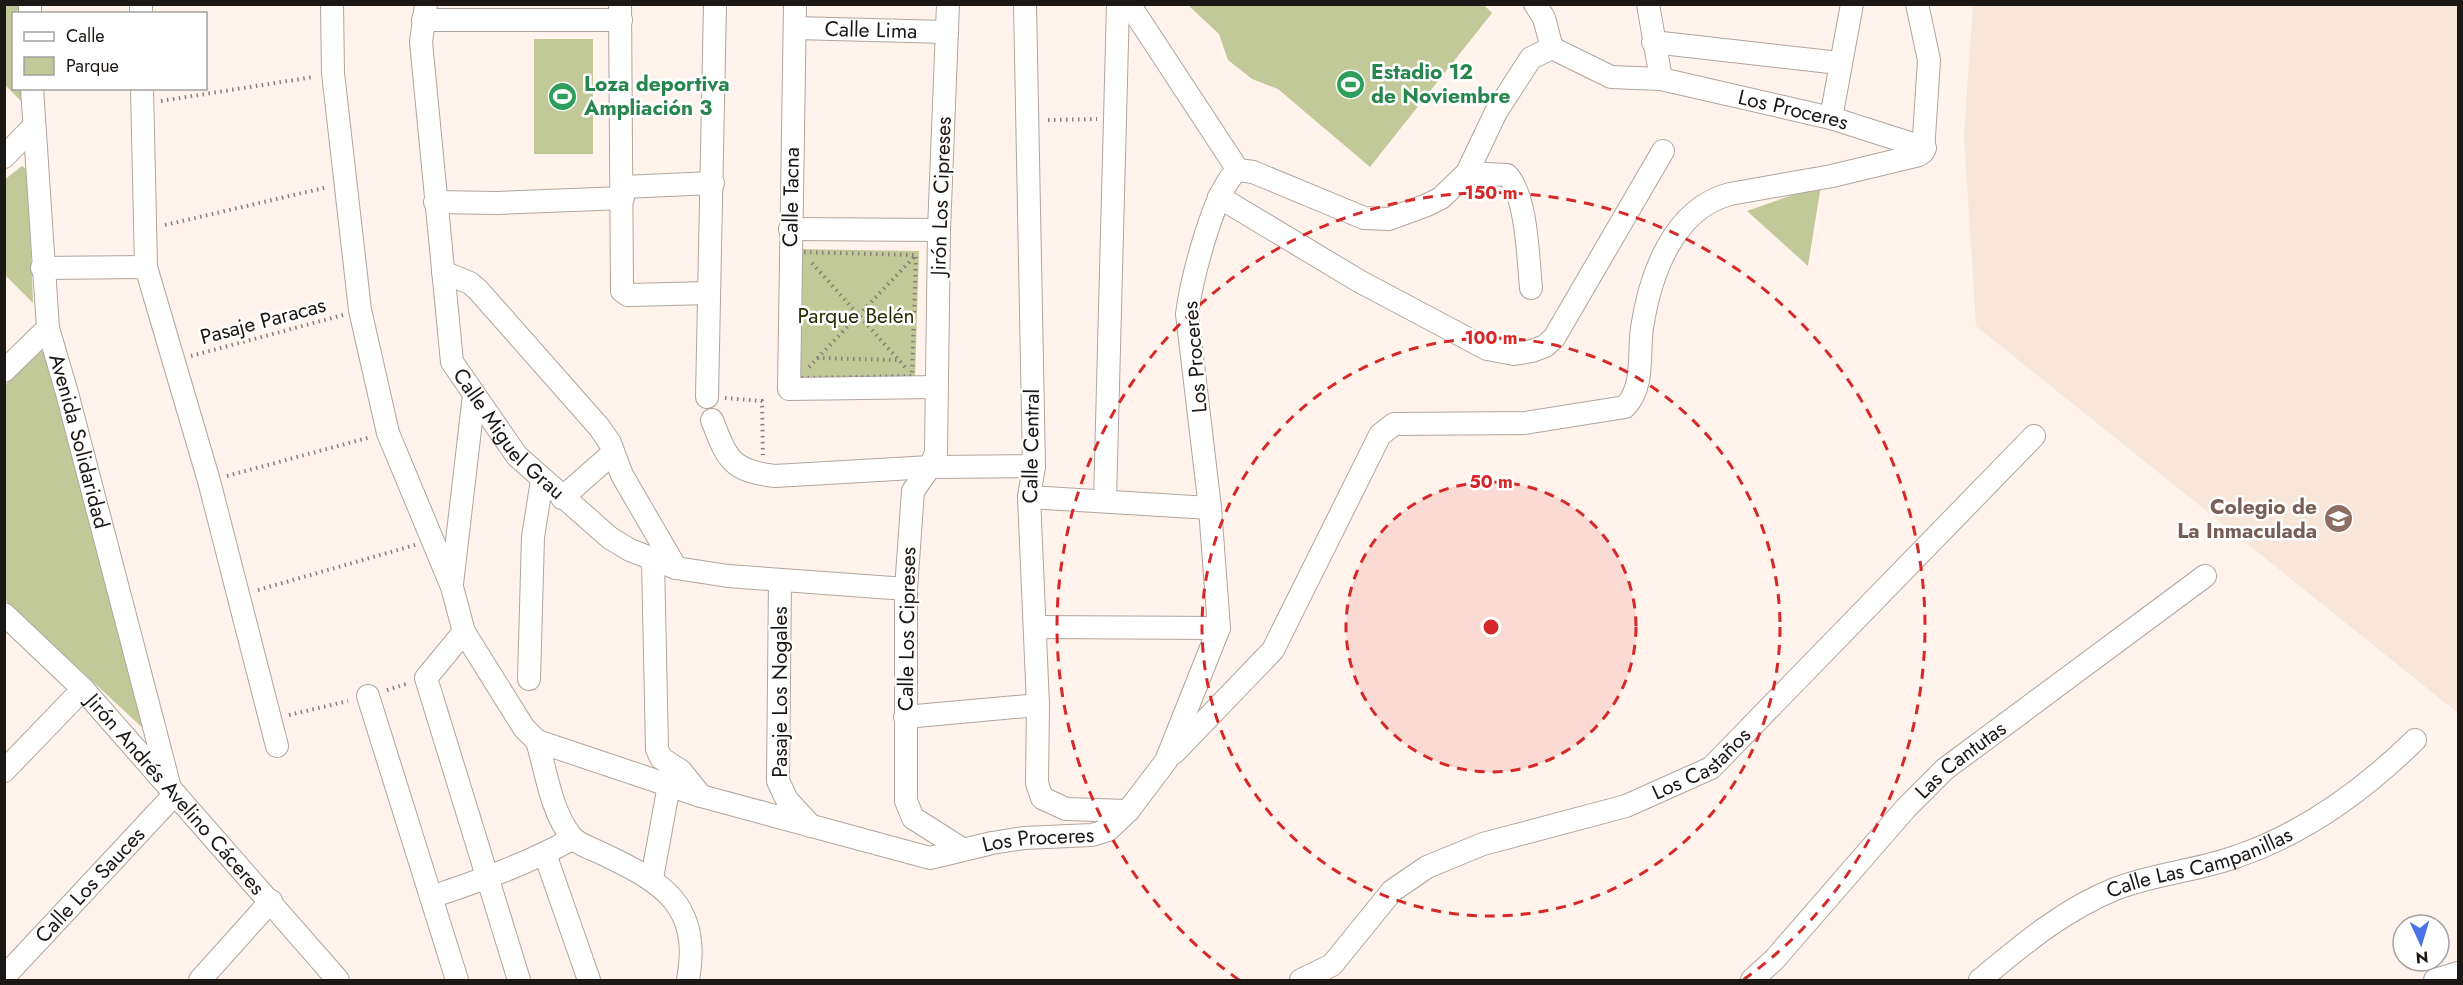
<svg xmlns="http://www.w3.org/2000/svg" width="2463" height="985" viewBox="0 0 2463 985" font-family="Jost,sans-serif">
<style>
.built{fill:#f8e6d9}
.green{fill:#c2c998}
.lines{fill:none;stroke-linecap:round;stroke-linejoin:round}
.minor-casing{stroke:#b0a59d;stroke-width:24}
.path{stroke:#877f7a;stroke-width:4;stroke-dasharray:1.5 4.5;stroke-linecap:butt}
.minor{stroke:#fff;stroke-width:22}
.ring{fill:none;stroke:#d62828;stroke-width:3;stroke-dasharray:10 8}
.labels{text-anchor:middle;stroke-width:5;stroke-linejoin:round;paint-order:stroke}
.street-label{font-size:21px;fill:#1b1714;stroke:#fff}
.leisure-label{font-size:21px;font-weight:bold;fill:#27864d;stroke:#fff;text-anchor:start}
.park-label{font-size:21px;fill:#292c00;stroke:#fff}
.education-label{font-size:21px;font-weight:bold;fill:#785e54;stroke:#fff;text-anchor:end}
.centre{fill:#d62828;stroke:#fff;stroke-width:3}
.ring-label{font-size:18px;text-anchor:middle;font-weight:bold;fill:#d62828;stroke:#fff;stroke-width:5;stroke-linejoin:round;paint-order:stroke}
</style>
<rect width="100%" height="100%" fill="#fff3eb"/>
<path class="built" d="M1973,5H2458V713L1976,326L1964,136Z"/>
<path class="green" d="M1483,4L1492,13L1370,167L1278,89L1252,79L1228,60L1219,34L1188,5Z
M4,5H22V13L14,14V88L21,89V101L5,85Z
M534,39H593V154H534Z
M22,166L28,170L33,303L5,275L4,180Z
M1821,185L1808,266L1747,211Z
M794,249L919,251L915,380L795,381Z
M44,349L148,733L5,600L4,386Z"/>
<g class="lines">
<defs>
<g id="minor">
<path d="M30,4V14"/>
<path d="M141,4V14"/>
<path d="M332,4L333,73L360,310L388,433L452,587L464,632L426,678L519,980"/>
<path id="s1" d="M426,4L421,42L452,362L517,456L610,538L630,550L676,568L728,576L906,589"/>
<path d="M620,4L622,291L628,295L709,293"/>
<path d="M795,4L789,389L936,387"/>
<path d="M948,4L939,230L936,453L930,467L913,491L906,589V801L913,818L962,849"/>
<path d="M1025,4L1034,466L1029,497L1038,705L1037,783L1042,798L1066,809L1128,811"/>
<path d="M1129,4L1238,170"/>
<path d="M1535,4L1544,18L1552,48"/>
<path d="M1648,4L1661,79"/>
<path d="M423,20H621"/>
<path id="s2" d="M795,28L947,32"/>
<path d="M1653,42L1839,63"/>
<path id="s3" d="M32,88L48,328L67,393L170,788"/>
<path d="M142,88L146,267L209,481L277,746"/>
<path d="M1831,118L1852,4"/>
<path d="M4,157L33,127"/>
<path d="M1467,173L1507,175C1527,196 1528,258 1531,288"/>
<path d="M623,187L713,183"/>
<path d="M1219,197L1359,281L1487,349L1514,354L1532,351L1545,346L1554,338L1663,151"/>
<path d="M435,202L497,203L623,198"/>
<path d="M790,229L939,230"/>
<path d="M42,268L146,267"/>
<path d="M443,272L470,283L478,290L599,427L610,443L622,475L676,568"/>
<path d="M4,371L48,328"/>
<path d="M707,397L715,4"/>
<path d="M712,420C727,459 731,471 775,476L930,467L1034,466"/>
<path d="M1029,497L1210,508"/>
<path d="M562,498L613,453"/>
<path d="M1105,500L1118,4"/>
<path d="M653,560L657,749L661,758L681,771L701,796"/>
<path d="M780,581L778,781L787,800L811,826"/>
<path d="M452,584L474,395"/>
<path id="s4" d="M4,614L83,689L338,980"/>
<path d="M1035,627L1219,628"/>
<path id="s5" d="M464,632L524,728L537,741L701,796L930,858L992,843L1024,838L1092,835L1108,830L1128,811L1166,761L1219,628L1210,508L1187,314C1191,283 1214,187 1238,170L1253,172L1364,218L1389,219L1427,205L1441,198L1467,173L1496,112L1531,58L1552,48L1611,77L1661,79L1831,118L1925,148"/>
<path d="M529,679L533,537L542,480"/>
<path d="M368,696L457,980"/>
<path d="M905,717L1038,705"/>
<path d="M537,741C546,771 551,811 571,836C577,844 593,849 603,854C662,882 702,905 688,980"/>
<path d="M1174,753L1273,650L1380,435L1394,424L1525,423L1625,407C1645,386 1638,355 1642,328C1650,275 1673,209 1730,194L1832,176L1919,155L1923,152L1929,60L1917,4"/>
<path d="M4,771L83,689"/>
<path d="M545,854L589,980"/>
<path d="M652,878L669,785"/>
<path d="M431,897C479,881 527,864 572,839"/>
<path id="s6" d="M4,977L175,794"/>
<path d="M200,980L271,901"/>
<path id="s7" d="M1301,980L1332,965L1392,891L1427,867L1483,844L1626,806L1711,768L2034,436"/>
<path id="s8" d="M1752,980L1774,960L1906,808L1945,769L2205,576"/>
<path id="s9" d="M1980,980C2022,945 2063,910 2115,889C2155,873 2198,871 2238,856C2305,833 2365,789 2415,740"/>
<path d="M2435,980L2458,973"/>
</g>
</defs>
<use href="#minor" class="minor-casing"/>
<path class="path" d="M161,101L313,77
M1048,120L1097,119
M165,225L328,187
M798,252L916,255L912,376L798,378Z
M812,263L905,367
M191,356L343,315
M817,358L898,360
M809,367L916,255
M725,398L762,401L763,455
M227,476L371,437
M258,590L415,545
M387,690L409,683
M289,715L348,701"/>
<use href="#minor" class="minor"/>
</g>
<circle cx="1491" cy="627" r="145" fill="#d62828" fill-opacity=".12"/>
<g class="ring">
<circle cx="1491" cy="627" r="145"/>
<circle cx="1491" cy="627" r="289"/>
<path d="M1239 980A434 434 0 1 1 1743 980"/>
</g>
<defs>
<symbol id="stadium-disc" viewBox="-11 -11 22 22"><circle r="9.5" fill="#2e9e5b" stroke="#fff"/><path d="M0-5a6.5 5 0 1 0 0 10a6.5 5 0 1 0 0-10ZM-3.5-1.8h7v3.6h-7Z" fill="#fff"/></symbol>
<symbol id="school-disc" viewBox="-11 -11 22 22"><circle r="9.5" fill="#8d6e63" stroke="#fff"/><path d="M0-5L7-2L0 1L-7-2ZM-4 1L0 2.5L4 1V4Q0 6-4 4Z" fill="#fff"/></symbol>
</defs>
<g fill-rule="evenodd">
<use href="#stadium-disc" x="1334" y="68" width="33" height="33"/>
<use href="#stadium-disc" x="546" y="80" width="33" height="33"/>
<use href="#school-disc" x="2322" y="502" width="33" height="33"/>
</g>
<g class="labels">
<g class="street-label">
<text dy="7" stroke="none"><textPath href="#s2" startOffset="76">Calle Lima</textPath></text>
<text dy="7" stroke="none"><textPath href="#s5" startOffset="2086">Los Proceres</textPath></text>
<text transform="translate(941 196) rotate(-88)" y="7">Jirón Los Cipreses</text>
<text transform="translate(791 197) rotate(-89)" y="7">Calle Tacna</text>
<text transform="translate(263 321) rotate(-15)" y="7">Pasaje Paracas</text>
<text transform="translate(1195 357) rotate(-95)" y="7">Los Proceres</text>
<text dy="7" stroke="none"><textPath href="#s1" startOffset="452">Calle Miguel Grau</textPath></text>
<text dy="7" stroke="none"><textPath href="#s3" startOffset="358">Avenida Solidaridad</textPath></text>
<text transform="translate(1031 446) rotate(-89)" y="7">Calle Central</text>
<text transform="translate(907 629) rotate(-89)" y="7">Calle Los Cipreses</text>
<text transform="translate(780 692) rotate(-90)" y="7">Pasaje Los Nogales</text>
<text dy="7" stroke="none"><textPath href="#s7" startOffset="468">Los Castaños</textPath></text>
<text dy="7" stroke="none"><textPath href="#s8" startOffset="304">Las Cantutas</textPath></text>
<text dy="7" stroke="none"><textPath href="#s4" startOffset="249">Jirón Andrés Avelino Cáceres</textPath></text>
<text dy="7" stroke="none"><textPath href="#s5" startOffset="652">Los Proceres</textPath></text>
<text dy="7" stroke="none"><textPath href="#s9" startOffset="252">Calle Las Campanillas</textPath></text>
<text dy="7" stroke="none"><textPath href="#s6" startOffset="126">Calle Los Sauces</textPath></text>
</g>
<g class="leisure-label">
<text x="1371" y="79">Estadio 12<tspan x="1371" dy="24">de Noviembre</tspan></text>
<text x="584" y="91">Loza deportiva<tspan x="584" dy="24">Ampliación 3</tspan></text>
</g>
<g class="park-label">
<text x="856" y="323">Parque Belén</text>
</g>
<g class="education-label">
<text x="2317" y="514">Colegio de<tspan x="2317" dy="24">La Inmaculada</tspan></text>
</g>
</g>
<circle cx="1491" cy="627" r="9" class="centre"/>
<g class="ring-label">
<text x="1491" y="199">150 m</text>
<text x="1491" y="344">100 m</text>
<text x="1491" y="488">50 m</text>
</g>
<rect width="2463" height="985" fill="none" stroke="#1b1714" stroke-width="12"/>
<rect x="12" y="12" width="195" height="78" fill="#ffffff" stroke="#a4a2a1" stroke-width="1.5"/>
<rect x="24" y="32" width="30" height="9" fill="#ffffff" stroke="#a4a2a1" stroke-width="1.5"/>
<text x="66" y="42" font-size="18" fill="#1b1714">Calle</text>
<rect x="24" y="57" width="30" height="18" fill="#c2c998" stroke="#a4a2a1" stroke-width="1.5"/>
<text x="66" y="72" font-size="18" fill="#1b1714">Parque</text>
<g transform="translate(2421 943) rotate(176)"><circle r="28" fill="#ffffff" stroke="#a4a2a1" stroke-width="1.5"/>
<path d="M0-4.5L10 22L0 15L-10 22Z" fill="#4973e6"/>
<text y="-9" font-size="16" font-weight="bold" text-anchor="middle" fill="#1b1714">N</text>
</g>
</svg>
